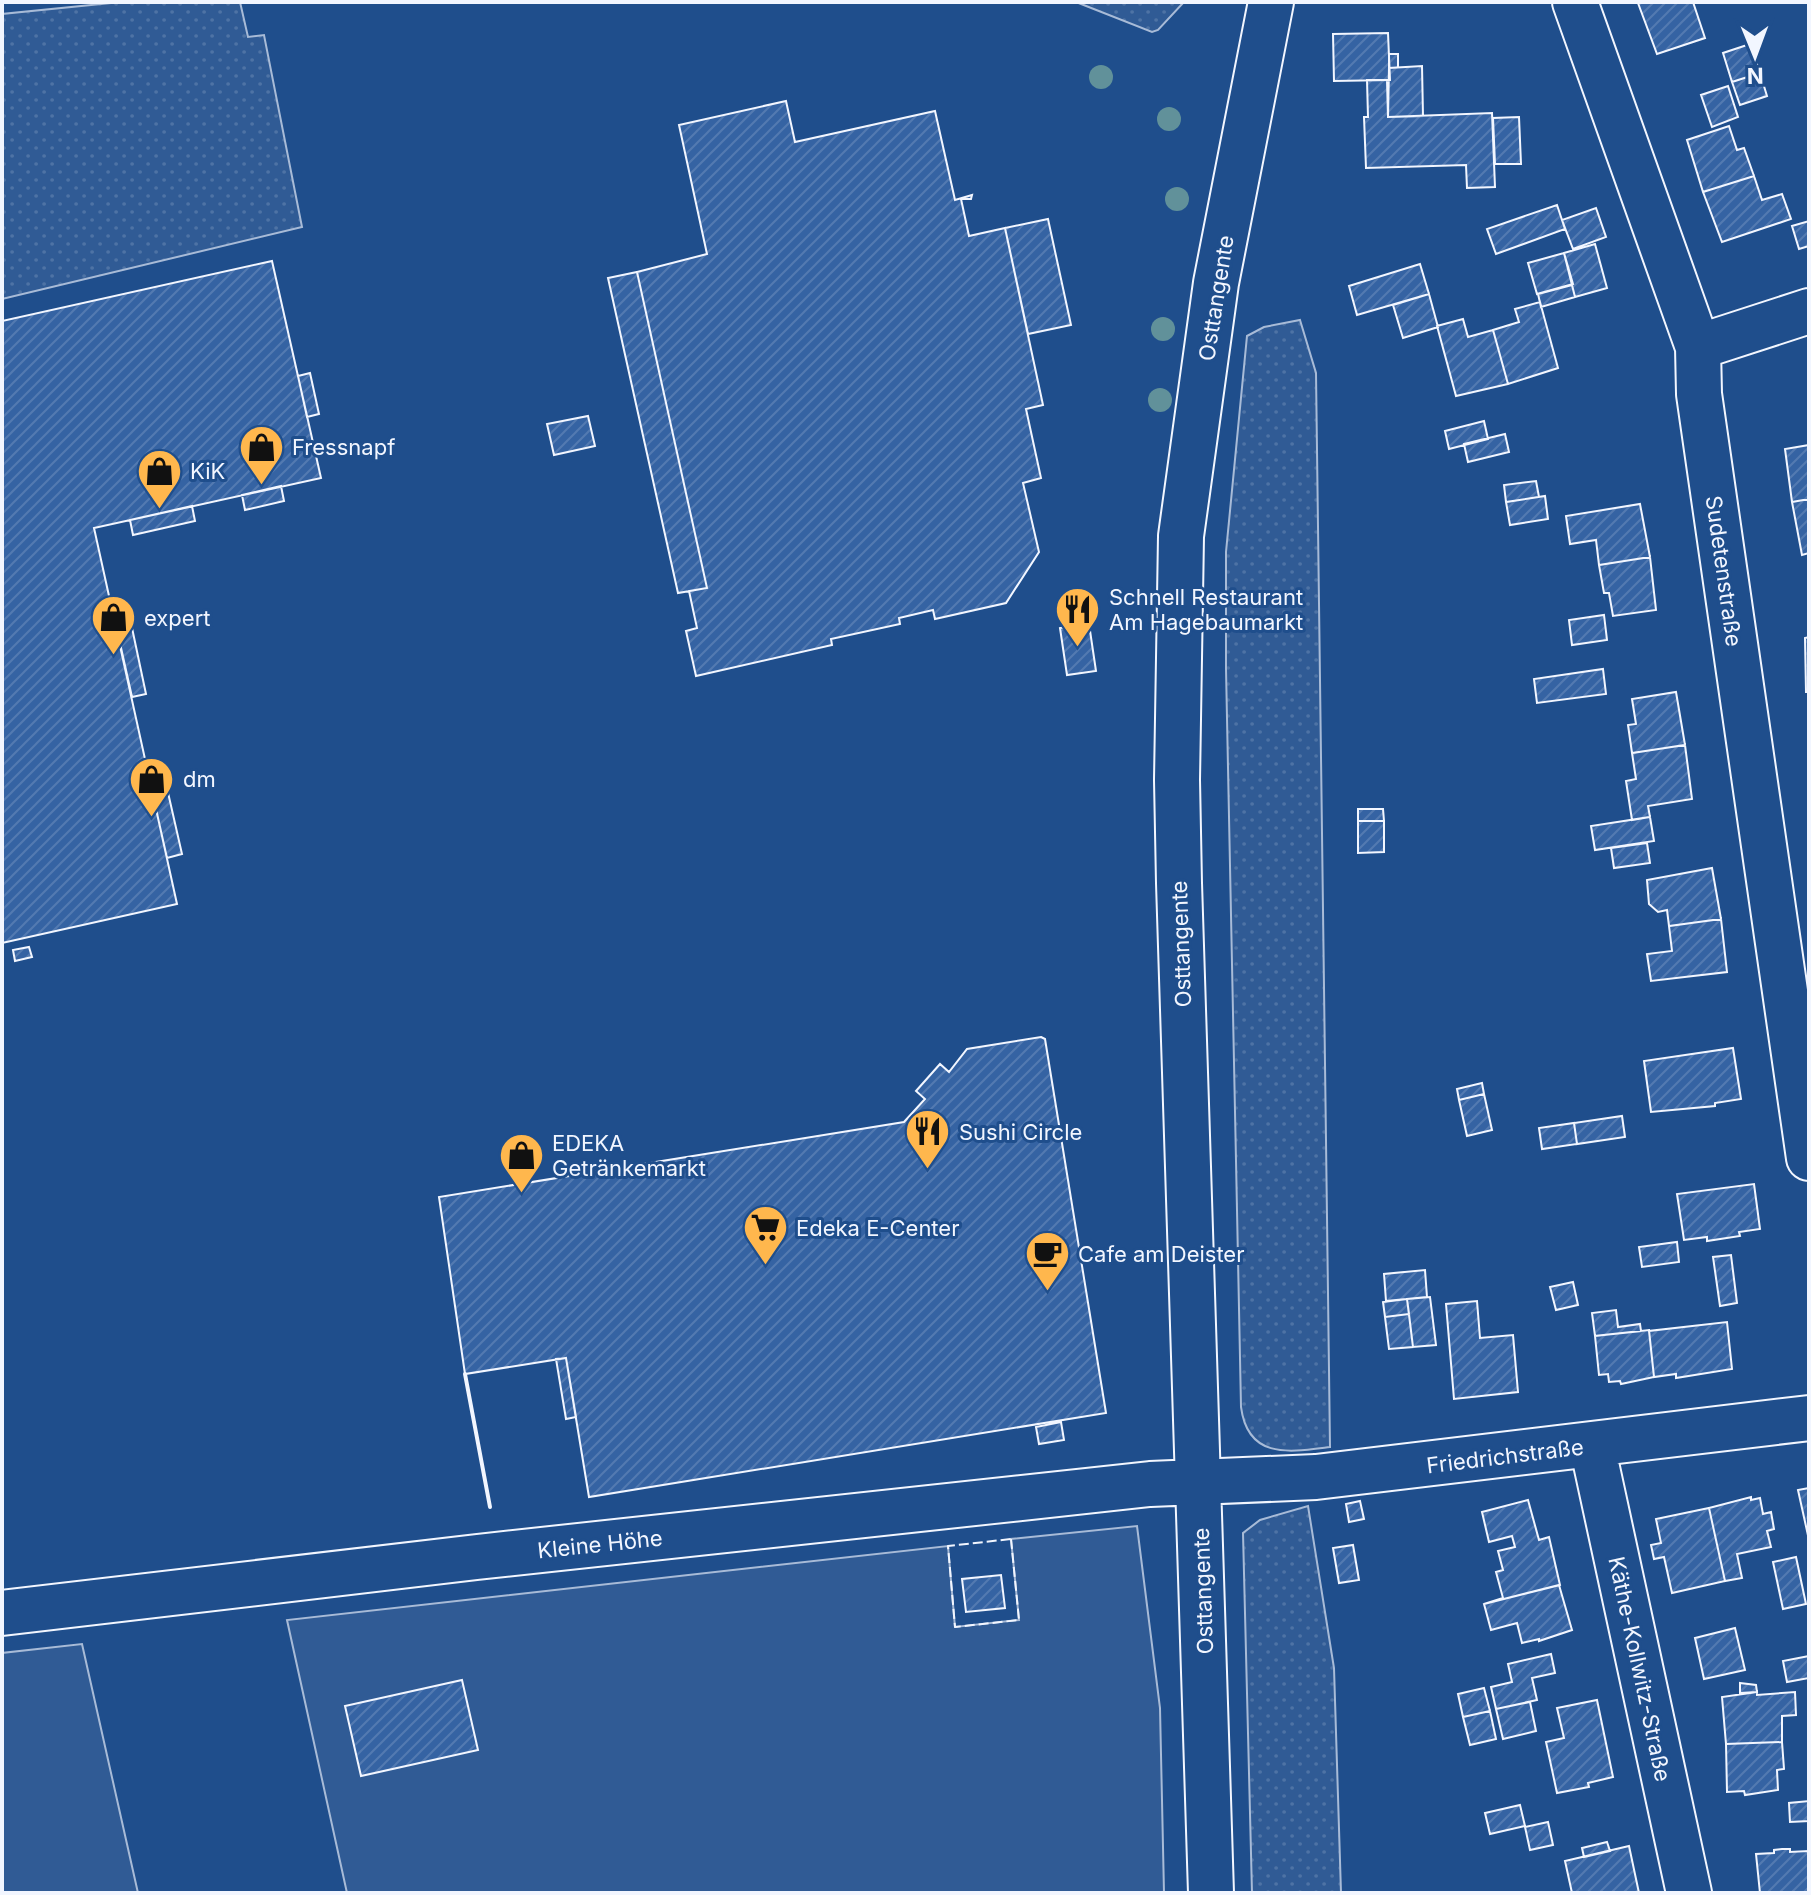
<svg xmlns="http://www.w3.org/2000/svg" width="1811" height="1895" viewBox="0 0 1811 1895" font-family="Inter,sans-serif">
<style>
.grass{fill:url(#grass-dots);stroke:#a8bbd7;stroke-width:2}
.garden{fill:#305b95;stroke:#a8bbd7;stroke-width:2}
.building{fill:url(#building-hatch);stroke:#f2f6ff;stroke-width:2}
.lines{fill:none;stroke-linecap:round;stroke-linejoin:round}
.minor-casing{stroke:#f2f6ff;stroke-width:48}
.minor{stroke:#1f4e8c;stroke-width:44}
.fence{stroke:#f2f6ff;stroke-width:2;stroke-dasharray:10 4;stroke-linecap:butt}
.wall{stroke:#f2f6ff;stroke-width:4}
.tree{fill:#61919a}
.labels{text-anchor:middle;stroke-width:6;stroke-linejoin:round;paint-order:stroke}
.street-label{font-size:22px;fill:#f2f6ff;stroke:#1f4e8c}
.poi-label{font-size:22px;fill:#f2f6ff;stroke:#1f4e8c;text-anchor:start}
</style>
<defs>
<pattern id="grass-dots" width="8" height="8" patternUnits="userSpaceOnUse" patternTransform="scale(2)"><rect width="8" height="8" fill="#305b95"/><path d="M2 2h.1M6 6h.1" fill="none" stroke="#4e73a5" stroke-width="1.8" stroke-linecap="round"/></pattern>
<pattern id="building-hatch" width="6" height="6" patternUnits="userSpaceOnUse" patternTransform="scale(2)"><rect width="6" height="6" fill="#3563a3"/><path d="M-1 1l2-2M0 6l6-6M5 7l2-2" fill="none" stroke="#537ab1"/></pattern>
</defs>
<rect width="100%" height="100%" fill="#1f4e8c"/>
<path class="grass" d="M121,2H240L248,37L264,35L302,227L2,299V14Z
M1076,2H1184L1158,30L1152,32Z
M1300,320L1316,373L1330,1447C1290,1452 1248,1460 1241,1407L1226,669V552L1247,336L1264,327Z
M1308,1506L1334,1668L1341,1893H1252L1243,1533L1260,1520Z"/>
<path class="garden" d="M1137,1526L1160,1708L1164,1893H347L287,1620L948,1546L955,1627L1019,1620L1011,1539Z
M82,1644L138,1893H2V1653Z"/>
<path class="building" d="M1693,2L1705,38L1657,54L1638,3Z
M1388,33L1390,80L1334,81L1333,34Z
M1750,44L1760,73L1732,82L1723,53Z
M1389,54H1398V68H1389Z
M1422,66L1423,116L1388,117L1389,68Z
M1760,73L1767,96L1740,105L1732,82Z
M1367,80H1387L1388,117L1492,113L1495,187L1467,188L1466,165L1366,168L1364,117H1368Z
M1728,86L1738,117L1712,127L1701,95Z
M786,101L795,142L935,111L955,200L972,195L971,199H961L969,236L1005,228L1043,405L1026,409L1041,478L1023,483L1039,552L1006,603L935,619L933,610L899,618L900,624L831,639L832,645L696,676L686,631L697,628L689,591L707,588L637,272L707,254L679,125Z
M1519,117L1521,164H1495L1493,118Z
M1729,126L1737,150L1744,148L1754,176L1703,192L1687,140Z
M1754,176L1762,200L1782,194L1791,219L1722,242L1703,192Z
M1557,205L1565,229L1496,254L1487,229Z
M1596,208L1606,237L1573,249L1562,220Z
M1048,219L1071,325L1028,334L1005,228Z
M1809,221V246L1799,249L1792,226Z
M1595,244L1607,288L1575,297L1564,253Z
M1564,253L1573,284L1537,294L1528,263Z
M272,261L321,478L94,528L177,904L2,943V321Z
M1420,264L1429,294L1357,315L1349,286Z
M637,272L707,588L678,593L608,278Z
M1572,285L1575,297L1541,307L1538,294Z
M1429,294L1438,327L1403,338L1393,305Z
M1540,302L1558,368L1508,384L1493,330L1519,322L1515,309Z
M1463,319L1468,337L1493,330L1508,384L1456,396L1437,326Z
M310,373L319,414L307,417L298,376Z
M588,416L595,446L554,455L547,424Z
M1484,421L1488,439L1449,449L1445,431Z
M1505,434L1509,452L1468,462L1464,444Z
M1809,445V499L1792,502L1785,449Z
M1536,481L1539,497L1506,502L1504,485Z
M281,486L284,501L245,510L242,495Z
M1545,496L1548,519L1510,525L1506,502Z
M1809,499V553L1802,555L1792,502Z
M1640,504L1650,557L1599,565L1596,540L1570,544L1566,516Z
M192,506L195,521L133,535L130,520Z
M1650,557L1656,610L1613,616L1609,593H1604L1599,565Z
M128,609L146,694L132,697L113,612Z
M1604,615L1607,640L1572,645L1569,620Z
M1089,624L1096,671L1067,675L1060,628Z
M1809,637V692H1806L1805,638Z
M1603,669L1606,694L1537,703L1534,679Z
M1676,692L1685,745L1632,753L1628,725L1636,724L1632,699Z
M1685,745L1692,799L1648,806L1650,817L1632,820L1626,781L1636,779L1632,753Z
M164,775L182,854L167,858L149,778Z
M1358,809H1383L1384,821H1358Z
M1650,817L1654,841L1595,850L1591,826Z
M1358,821H1384V852L1358,853Z
M1647,843L1650,863L1614,868L1611,848Z
M1712,868L1721,919L1669,926L1667,910L1658,912L1649,904L1647,880Z
M1721,919L1727,972L1651,981L1647,954L1672,951L1669,926Z
M29,947L32,957L15,961L13,950Z
M1041,1037L1045,1039L1106,1413L589,1497L566,1358L465,1374L439,1197L904,1122L925,1099L916,1091L940,1064L949,1072L967,1049Z
M1733,1048L1741,1099L1715,1103V1106L1651,1112L1644,1061Z
M1482,1083L1484,1094L1459,1100L1457,1089Z
M1484,1094L1492,1130L1467,1136L1459,1100Z
M1622,1116L1625,1137L1577,1144L1574,1123Z
M1574,1123L1577,1144L1542,1149L1539,1128Z
M1754,1184L1760,1229L1739,1232L1740,1236L1707,1241V1237L1684,1240L1677,1194Z
M1677,1242L1679,1262L1642,1267L1639,1247Z
M1731,1255L1737,1303L1720,1306L1713,1257Z
M1425,1270L1427,1297L1386,1301L1384,1274Z
M1573,1282L1578,1305L1556,1310L1550,1287Z
M1430,1297L1436,1345L1413,1347L1407,1299Z
M1407,1299L1409,1314L1385,1317L1383,1302Z
M1477,1301L1480,1338L1513,1335L1518,1392L1454,1399L1446,1304Z
M1616,1310L1618,1327L1640,1324L1641,1331L1595,1336L1592,1313Z
M1409,1314L1413,1347L1389,1349L1385,1317Z
M1727,1322L1732,1369L1676,1378V1374L1654,1377L1649,1331Z
M1649,1330L1654,1377L1621,1384L1620,1381L1609,1382L1608,1374L1599,1375L1595,1336Z
M566,1358L576,1417L566,1419L556,1359Z
M1061,1422L1064,1440L1039,1444L1036,1427Z
M1809,1488V1540L1798,1490Z
M1751,1497V1500L1760,1498L1763,1514L1771,1512L1774,1529L1767,1531L1771,1547L1737,1554L1742,1578L1725,1581L1709,1508Z
M1528,1500L1539,1540L1549,1537L1560,1585L1484,1604L1503,1598L1496,1572L1503,1570L1498,1551L1515,1547L1512,1536L1489,1542L1482,1512Z
M1360,1501L1364,1519L1349,1522L1346,1504Z
M1709,1508L1725,1581L1672,1593L1664,1557L1654,1559L1651,1545L1661,1543L1656,1519Z
M1353,1545L1359,1580L1339,1583L1333,1548Z
M1796,1557L1806,1604L1783,1609L1773,1562Z
M1001,1575L1005,1608L966,1612L962,1579Z
M1559,1585L1572,1630L1539,1641V1639L1522,1643L1517,1623L1491,1630L1484,1604Z
M1735,1628L1745,1670L1704,1679L1695,1638Z
M1551,1654L1555,1673L1532,1678L1537,1700L1496,1709L1491,1687L1512,1682L1508,1664Z
M1809,1656V1678L1787,1682L1783,1661Z
M462,1680L478,1750L361,1776L345,1706Z
M1740,1683L1756,1685L1757,1692L1740,1693Z
M1484,1688L1490,1711L1463,1717L1458,1694Z
M1757,1692V1695L1795,1692L1796,1715L1782,1716V1742L1726,1744L1722,1697Z
M1597,1700L1613,1777L1588,1783L1589,1787L1557,1793L1546,1742L1564,1738L1557,1708Z
M1530,1702L1536,1731L1503,1739L1496,1709Z
M1490,1711L1496,1739L1470,1745L1463,1717Z
M1782,1742L1784,1769L1777,1770L1778,1790L1745,1795L1744,1791L1727,1792L1726,1744Z
M1809,1801V1821L1790,1822L1789,1803Z
M1520,1805L1525,1826L1490,1834L1485,1813Z
M1548,1822L1553,1845L1530,1850L1525,1827Z
M1607,1842L1610,1851L1584,1857L1582,1848Z
M1629,1846L1639,1893H1572L1565,1861Z
M1782,1849H1790V1852L1808,1851L1809,1893H1760L1756,1854L1774,1853V1850Z"/>
<g class="lines">
<defs>
<path id="minor" d="M1575,2L1698,347L1699,394L1809,1158
M1698,347L1809,311
M1592,1445L1689,1893
M2,1613L477,1557L1150,1484L1316,1477L1809,1418
M1211,1893L1179,883L1177,780L1181,536L1216,283L1271,2"/>
</defs>
<use href="#minor" class="minor-casing"/>
<use href="#minor" class="minor"/>
<path class="fence" d="M1011,1539L1019,1620L955,1627L948,1546Z"/>
<path class="wall" d="M465,1374L490,1507"/>
</g>
<g class="tree">
<circle cx="1101" cy="77" r="12"/>
<circle cx="1169" cy="119" r="12"/>
<circle cx="1177" cy="199" r="12"/>
<circle cx="1163" cy="329" r="12"/>
<circle cx="1160" cy="400" r="12"/>
</g>
<defs>
<symbol id="shop-pin" viewBox="-11 -11 22 30"><path d="M0 17L-7.5 6A9.5 9.5 0 1 1 7.5 6Z" fill="#ffb74d" stroke="#1f4e8c"/><path d="M-5-2.5h2.3a2.7 3.5 0 0 1 5.4 0H5L5.5 6h-11ZM-1.5-2.5h3a1.5 2.3 0 0 0-3 0Z" fill="#111"/></symbol>
<symbol id="restaurant-pin" viewBox="-11 -11 22 30"><path d="M0 17L-7.5 6A9.5 9.5 0 1 1 7.5 6Z" fill="#ffb74d" stroke="#1f4e8c"/><path d="M-5-6h1v4h1v-4h1v4h1v-4h1v5L-1.5 .5V6h-2V.5L-5-1ZM5-6V6H3V1.5H1.5Q1.5-4 5-6Z" fill="#111"/></symbol>
<symbol id="supermarket-pin" viewBox="-11 -11 22 30"><path d="M0 17L-7.5 6A9.5 9.5 0 1 1 7.5 6Z" fill="#ffb74d" stroke="#1f4e8c"/><path d="M-6-5.5h2.5l.6 2H6L4.5 2H-2.5L-4.4-4H-6ZM-1.5 3.2a1.3 1.3 0 1 0 .1 0ZM3 3.2a1.3 1.3 0 1 0 .1 0Z" fill="#111"/></symbol>
<symbol id="cafe-pin" viewBox="-11 -11 22 30"><path d="M0 17L-7.5 6A9.5 9.5 0 1 1 7.5 6Z" fill="#ffb74d" stroke="#1f4e8c"/><path d="M-5.5-4.5H6V0H3Q3 3.5 0 3.5H-2.5Q-5.5 3.5-5.5 0ZM3-3.2v2h1.7v-2ZM-6 4.5H4V6H-6Z" fill="#111"/></symbol>
</defs>
<g fill-rule="evenodd">
<use href="#shop-pin" x="236" y="422" width="51" height="69"/>
<use href="#shop-pin" x="134" y="446" width="51" height="69"/>
<use href="#restaurant-pin" x="1052" y="584" width="51" height="69"/>
<use href="#shop-pin" x="88" y="592" width="51" height="69"/>
<use href="#shop-pin" x="126" y="754" width="51" height="69"/>
<use href="#restaurant-pin" x="902" y="1106" width="51" height="69"/>
<use href="#shop-pin" x="496" y="1130" width="51" height="69"/>
<use href="#supermarket-pin" x="740" y="1202" width="51" height="69"/>
<use href="#cafe-pin" x="1022" y="1228" width="51" height="69"/>
</g>
<g class="labels">
<g class="street-label">
<text transform="translate(1216 298) rotate(-81)" y="8">Osttangente</text>
<text transform="translate(1724 571) rotate(82)" y="8">Sudetenstraße</text>
<text transform="translate(1181 944) rotate(-92)" y="8">Osttangente</text>
<text transform="translate(1505 1456) rotate(-7)" y="8">Friedrichstraße</text>
<text transform="translate(600 1544) rotate(-6)" y="8">Kleine Höhe</text>
<text transform="translate(1203 1591) rotate(-92)" y="8">Osttangente</text>
<text transform="translate(1640 1669) rotate(78)" y="8">Käthe-Kollwitz-Straße</text>
</g>
<g class="poi-label">
<text x="292" y="455">Fressnapf</text>
<text x="190" y="479">KiK</text>
<text x="1109" y="605">Schnell Restaurant<tspan x="1109" dy="25">Am Hagebaumarkt</tspan></text>
<text x="144" y="626">expert</text>
<text x="183" y="787">dm</text>
<text x="959" y="1140">Sushi Circle</text>
<text x="552" y="1151">EDEKA<tspan x="552" dy="25">Getränkemarkt</tspan></text>
<text x="796" y="1236">Edeka E-Center</text>
<text x="1078" y="1262">Cafe am Deister</text>
</g>
</g>
<rect width="1811" height="1895" fill="none" stroke="#f2f6ff" stroke-width="8"/>
<g transform="translate(1755 56) rotate(179)" stroke="#1f4e8c" stroke-width="6" paint-order="stroke">
<path d="M0-6L14 30L0 20L-14 30Z" fill="#f2f6ff"/>
<text y="-12" font-size="22" font-weight="bold" text-anchor="middle" fill="#f2f6ff">N</text>
</g>
</svg>
